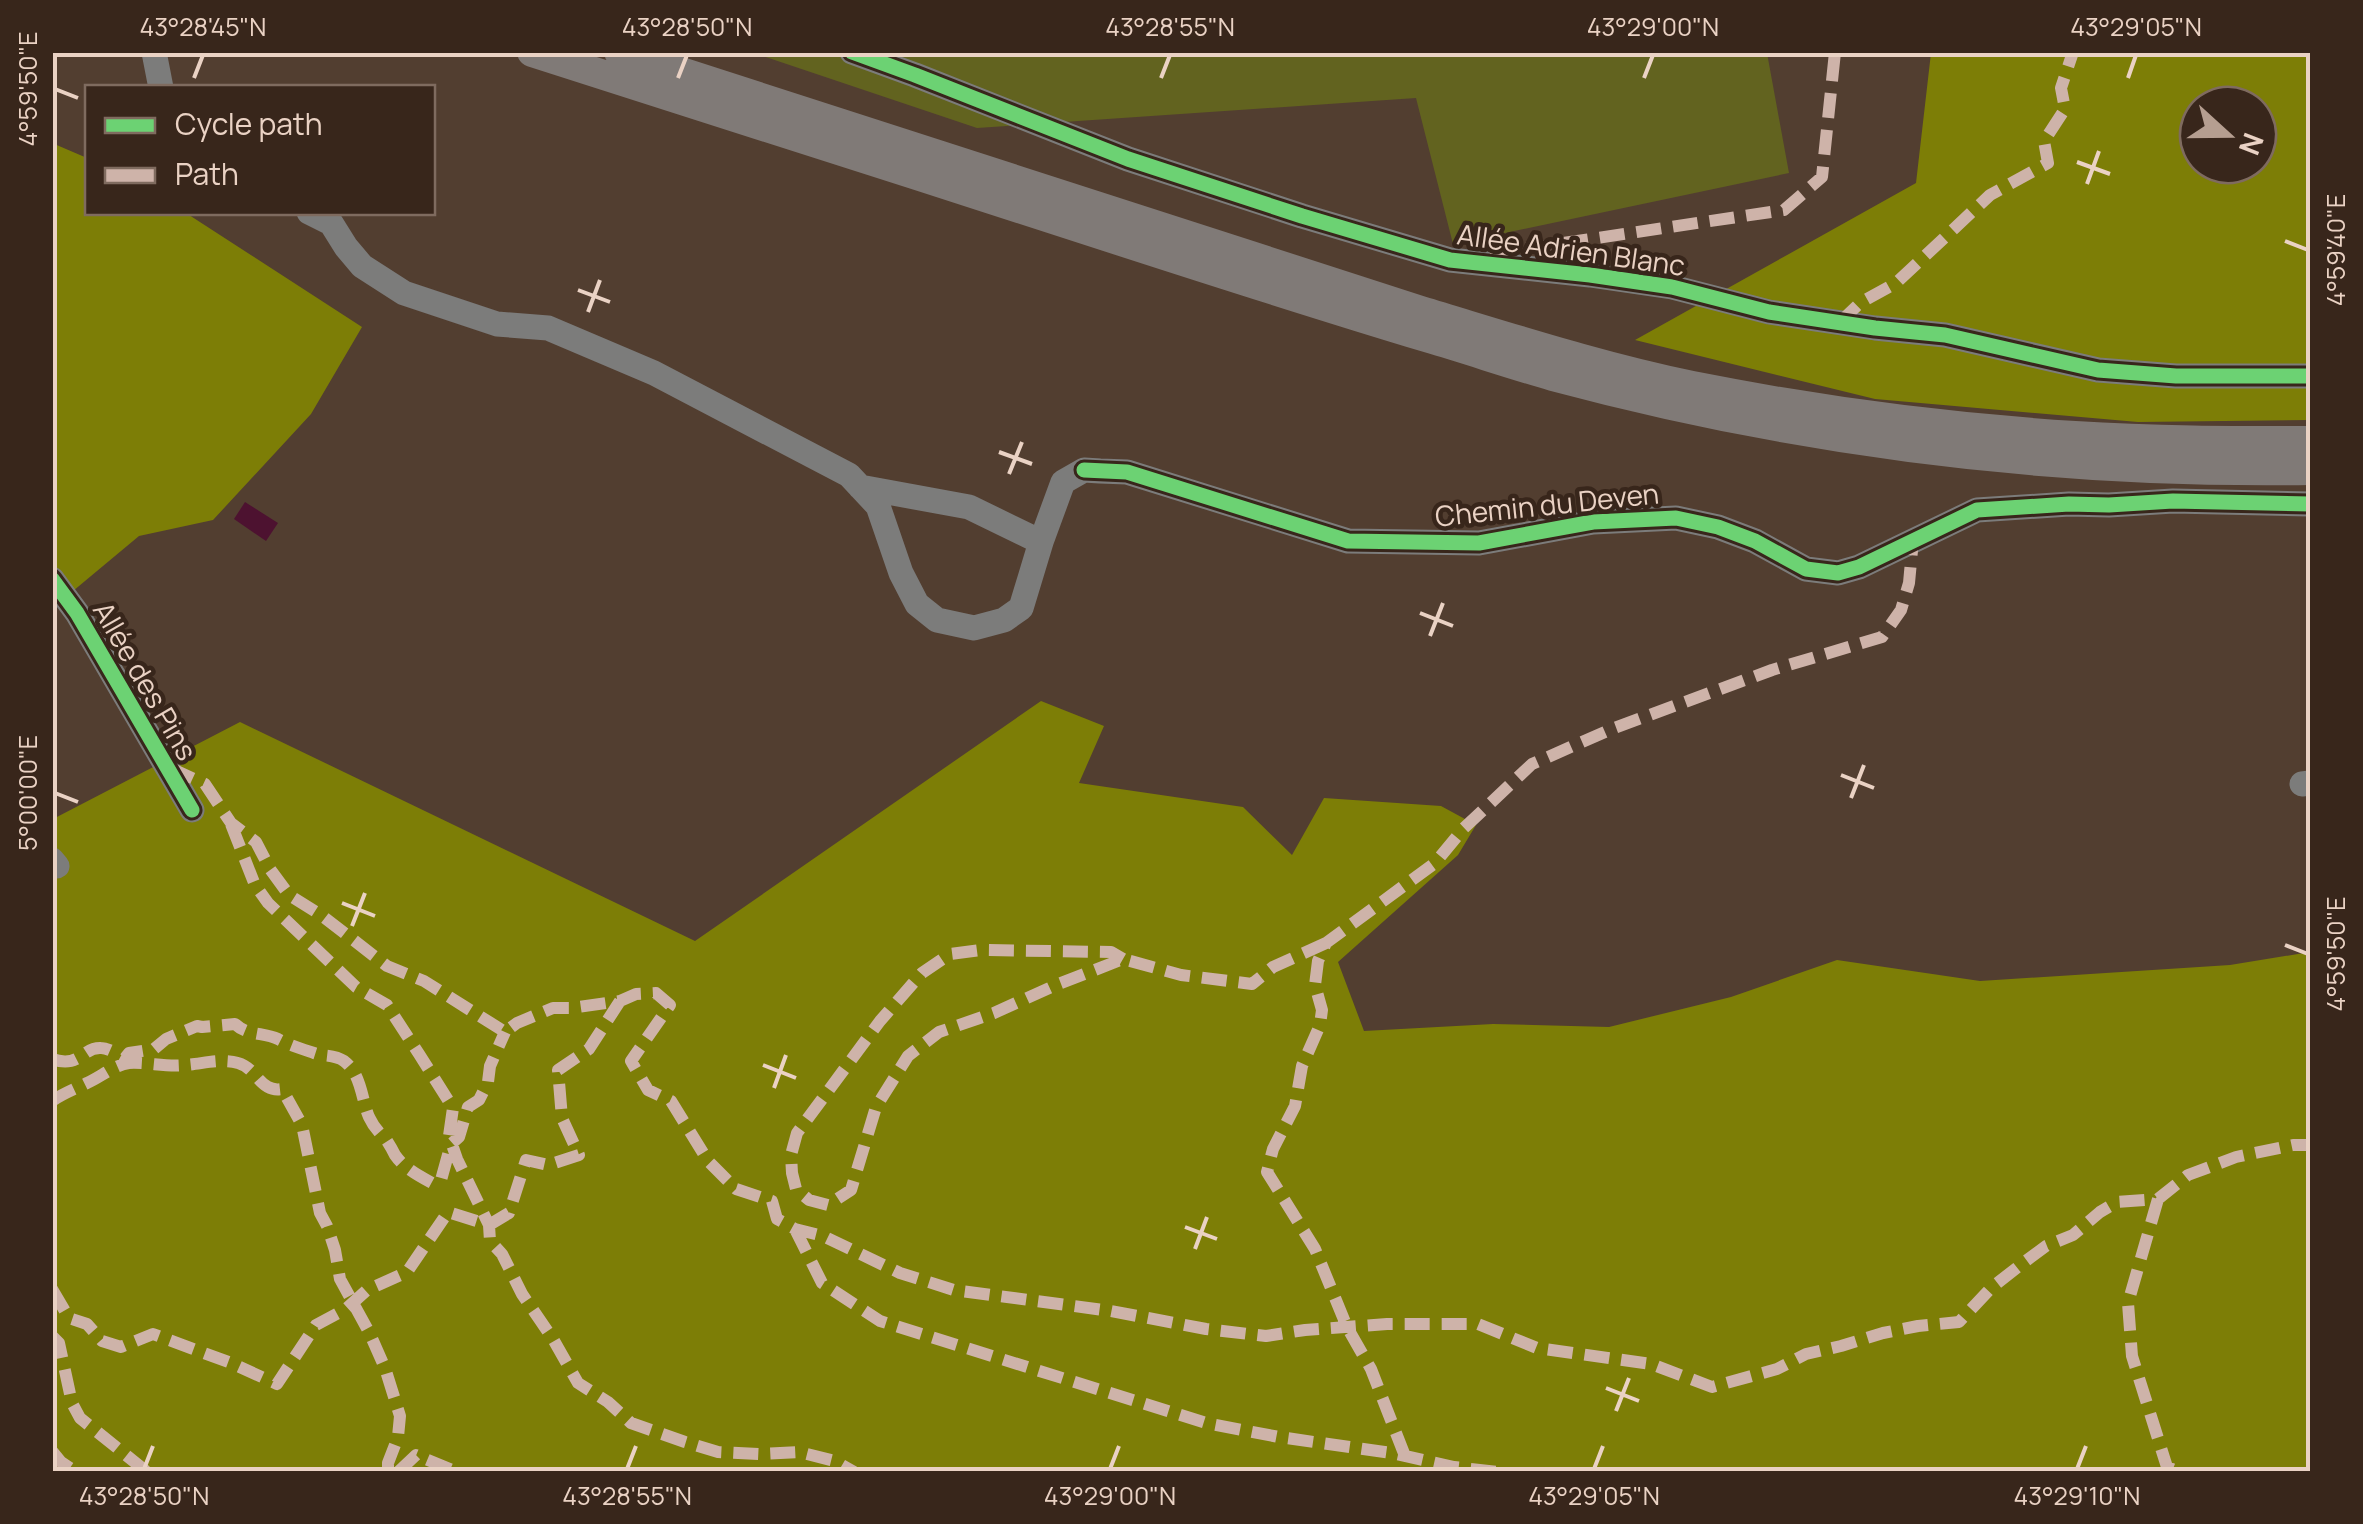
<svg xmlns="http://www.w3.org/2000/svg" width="2363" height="1524" viewBox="0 0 2363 1524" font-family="Manrope,sans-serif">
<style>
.green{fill:#62631f}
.forest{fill:#7d7e06;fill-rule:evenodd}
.water{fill:#4d1230}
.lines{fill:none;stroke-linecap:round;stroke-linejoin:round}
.minor{stroke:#7c7c7b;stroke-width:25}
.major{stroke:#807a77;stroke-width:30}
.quiet{stroke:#ceb3a9;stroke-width:12;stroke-dasharray:25 12;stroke-linecap:butt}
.cycleway-casing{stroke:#38261b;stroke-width:21}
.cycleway{stroke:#6cd273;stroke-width:15}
.ticks{fill:none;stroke:#ead2c4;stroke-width:4}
.labels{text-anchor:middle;stroke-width:9;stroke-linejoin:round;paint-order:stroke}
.street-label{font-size:28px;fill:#ead2c4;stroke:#38261b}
.neatline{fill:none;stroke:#ead2c4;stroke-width:4}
.ticks-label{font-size:25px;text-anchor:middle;fill:#ead2c4}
</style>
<rect width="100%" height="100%" fill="#523e30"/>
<path class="green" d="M754,53H1767L1789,173L1453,244L1416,98L977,128Z"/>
<path class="forest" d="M1931,53H2310V420L2138,422L1875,399L1635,340L1916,183ZM2198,105H2258V165H2198Z
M52,143L87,158L88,212L186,213L362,327L311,414L213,520L139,536L73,591L52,563Z
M1041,701L1104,726L1079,783L1243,807L1292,855L1324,798L1441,806L1476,825L1458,855L1338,962L1364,1031L1493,1024L1609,1027L1731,997L1837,960L1980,981L2230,965L2310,952V1471L53,1472V819L240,722L695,941Z"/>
<path class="water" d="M245,502L278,523L266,541L234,519Z"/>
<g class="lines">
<path class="minor" d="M154,52L161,88
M852,52L915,75L1128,159L1302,216L1450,260L1590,275L1672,287L1769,312L1875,328L1945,335L2098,370L2176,376H2310
M309,212L331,223L346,247L362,266L404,293L497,324L548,328L654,373L849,475L878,506L901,573L917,604L937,620L974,628L1004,620L1021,608L1041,542L969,507L860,487
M1041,542L1063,482L1084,470L1100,471L1127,472L1348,541L1479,543L1593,522L1676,518L1718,527L1755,541L1806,569L1838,573L1859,567L1977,510L2069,504L2109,505L2173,501L2310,504
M52,579L77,613L192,810
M2302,784L2310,783
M52,860L57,866"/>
<path class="major" d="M532,52C728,115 925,177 1121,241C1223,274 1326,307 1429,338C1470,350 1511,364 1553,376C1799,442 2055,474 2310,470
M619,52L1421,311C1511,338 1600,367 1692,386C1818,411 1947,428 2075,436C2154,441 2232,441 2310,441"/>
<path class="quiet" d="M1490,254L1784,210L1822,177L1835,52
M1839,323L1860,303L1896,283L1990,195L2048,163L2044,141L2065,109L2061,88L2073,52
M170,768L205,784L231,823L256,842L270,869L289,895L321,915L387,966L424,981L505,1032L517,1023L553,1008H571L620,1001L636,994L656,993L670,1005L631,1061L648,1090L671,1101L708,1161L736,1189L772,1201L777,1219L795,1229L823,1236L900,1273L954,1290L1111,1311L1206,1329L1266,1336L1305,1330L1387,1324H1478L1537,1348L1651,1364L1712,1387L1777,1369L1806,1354L1841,1346L1883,1333L1918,1326L1959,1322L1991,1288L2023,1263L2046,1246L2073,1235L2100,1212L2117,1202L2158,1199L2188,1175L2236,1157L2293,1145H2310
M231,824L255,885L268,903L356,987L387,1005L419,1054L453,1108L449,1136L457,1159L489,1225L490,1241L502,1254L522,1294L553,1339L578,1383L608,1402L631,1423L685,1442L718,1452L759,1454L799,1452L835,1461L854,1472
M1123,959L1111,952L981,950L950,954L922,973L880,1021L797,1133L791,1155L792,1173L796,1189L809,1200L828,1205L851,1190L876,1107L908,1056L939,1032L994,1013L1056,985L1123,959L1181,975L1252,984L1273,967L1326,943
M52,1059C80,1069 82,1047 101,1048C109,1048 118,1055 125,1058L129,1053L154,1049L166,1039L197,1026L202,1027L235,1024C248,1036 263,1032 278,1039C289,1045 302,1049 314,1053C325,1057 334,1054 344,1061C362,1075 361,1098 369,1117C374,1128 380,1133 387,1141C389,1144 394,1153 395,1155C404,1168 419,1176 432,1183L441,1180L451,1144L459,1137L468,1107L479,1100L488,1082L490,1066L505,1032
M52,1101C64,1093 75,1089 87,1083C101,1077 114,1065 129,1063C147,1062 166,1067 184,1065C202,1064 221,1058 238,1063C257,1068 260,1093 282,1089L302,1125L320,1213L327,1226L335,1250L340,1279L370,1334L385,1368L400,1416L398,1437L388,1463V1472
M2158,1199L2128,1303L2132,1356L2167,1467L2179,1472
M795,1229L822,1283L880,1321L1206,1423L1279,1437L1392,1453L1454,1467L1497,1472
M52,1289L69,1318L87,1324L102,1341L121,1347L153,1334L231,1363L277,1384L316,1325L346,1309L367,1290L407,1272L448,1212L489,1225L509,1213L526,1160L548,1165L579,1155L562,1118L558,1070L589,1049L620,1001
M52,1336L59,1343L72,1403L80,1418L147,1472
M52,1451L61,1462L76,1472
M1405,1456L1371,1369L1347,1327L1315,1249L1267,1172L1273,1149L1295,1106L1302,1066L1320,1025L1322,1010L1315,985L1318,961L1326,943L1435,863L1464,828L1532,764L1614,728L1772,670L1882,637L1901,610L1909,583L1913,540
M398,1472L416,1455L457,1472"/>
<defs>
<path id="cycleway" d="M852,52L915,75L1128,159L1302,216L1450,260L1590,275L1672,287L1769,312L1875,328L1945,335L2098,370L2176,376H2310
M1084,470L1127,472L1348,541L1479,543L1593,522L1676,518L1718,527L1755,541L1806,569L1838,573L1859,567L1977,510L2069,504L2109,505L2173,501L2310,504
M52,579L77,613L192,810"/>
</defs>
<use href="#cycleway" class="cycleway-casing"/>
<use href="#cycleway" class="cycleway"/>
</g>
<path class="ticks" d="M194,78L203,55M678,78L687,55M1161,78L1170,55M1644,78L1653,55M2128,78L2136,55M55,89L78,98M2077,162L2110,174M2087,184L2099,151M2285,241L2308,250M578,290L610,302M588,312L600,280M999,452L1032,464M1009,474L1022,442M1420,613L1453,626M1430,636L1443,603M1841,775L1874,788M55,793L78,802M1851,798L1864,765M342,903L375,916M352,926L365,893M2285,945L2308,954M763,1065L796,1078M774,1088L786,1055M1185,1227L1217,1239M1195,1249L1207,1217M1606,1388L1639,1401M1616,1411L1629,1378M144,1469L153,1446M627,1469L636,1446M1110,1469L1119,1446M1594,1469L1603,1446M2077,1469L2086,1446"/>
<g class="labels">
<g class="street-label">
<text transform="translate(1571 250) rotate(8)" y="10">Allée Adrien Blanc</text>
<text transform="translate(1547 505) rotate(-6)" y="10">Chemin du Deven</text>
<text transform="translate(145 681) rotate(60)" y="10">Allée des Pins</text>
</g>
</g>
<rect width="2363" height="1524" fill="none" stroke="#38261b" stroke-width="110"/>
<rect x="85" y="85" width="350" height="130" fill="#38261b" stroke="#7f6b5f" stroke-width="2.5"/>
<rect x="105" y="118" width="50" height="15" fill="#6cd273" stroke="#7f6b5f" stroke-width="2.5"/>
<text x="175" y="135" font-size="30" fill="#ead2c4">Cycle path</text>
<rect x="105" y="168" width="50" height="15" fill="#ceb3a9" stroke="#7f6b5f" stroke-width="2.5"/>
<text x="175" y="185" font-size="30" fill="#ead2c4">Path</text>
<g transform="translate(2228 135) rotate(111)"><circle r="48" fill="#38261b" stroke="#7f6b5f" stroke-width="2.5"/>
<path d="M0-8L18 38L0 25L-18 38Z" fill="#b59e90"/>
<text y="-15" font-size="28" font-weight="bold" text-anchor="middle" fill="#ead2c4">N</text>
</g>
<rect x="55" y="55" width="2253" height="1414" class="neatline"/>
<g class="ticks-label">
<text x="203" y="36">43°28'45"N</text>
<text x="687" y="36">43°28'50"N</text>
<text x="1170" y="36">43°28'55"N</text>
<text x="1653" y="36">43°29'00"N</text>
<text x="2136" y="36">43°29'05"N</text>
<text transform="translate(28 89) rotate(-90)" y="9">4°59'50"E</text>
<text transform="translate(2336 250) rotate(-90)" y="9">4°59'40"E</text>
<text transform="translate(28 793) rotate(-90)" y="9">5°00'00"E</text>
<text transform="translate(2336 954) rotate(-90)" y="9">4°59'50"E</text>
<text x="144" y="1505">43°28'50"N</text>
<text x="627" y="1505">43°28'55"N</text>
<text x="1110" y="1505">43°29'00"N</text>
<text x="1594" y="1505">43°29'05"N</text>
<text x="2077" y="1505">43°29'10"N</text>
</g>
</svg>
